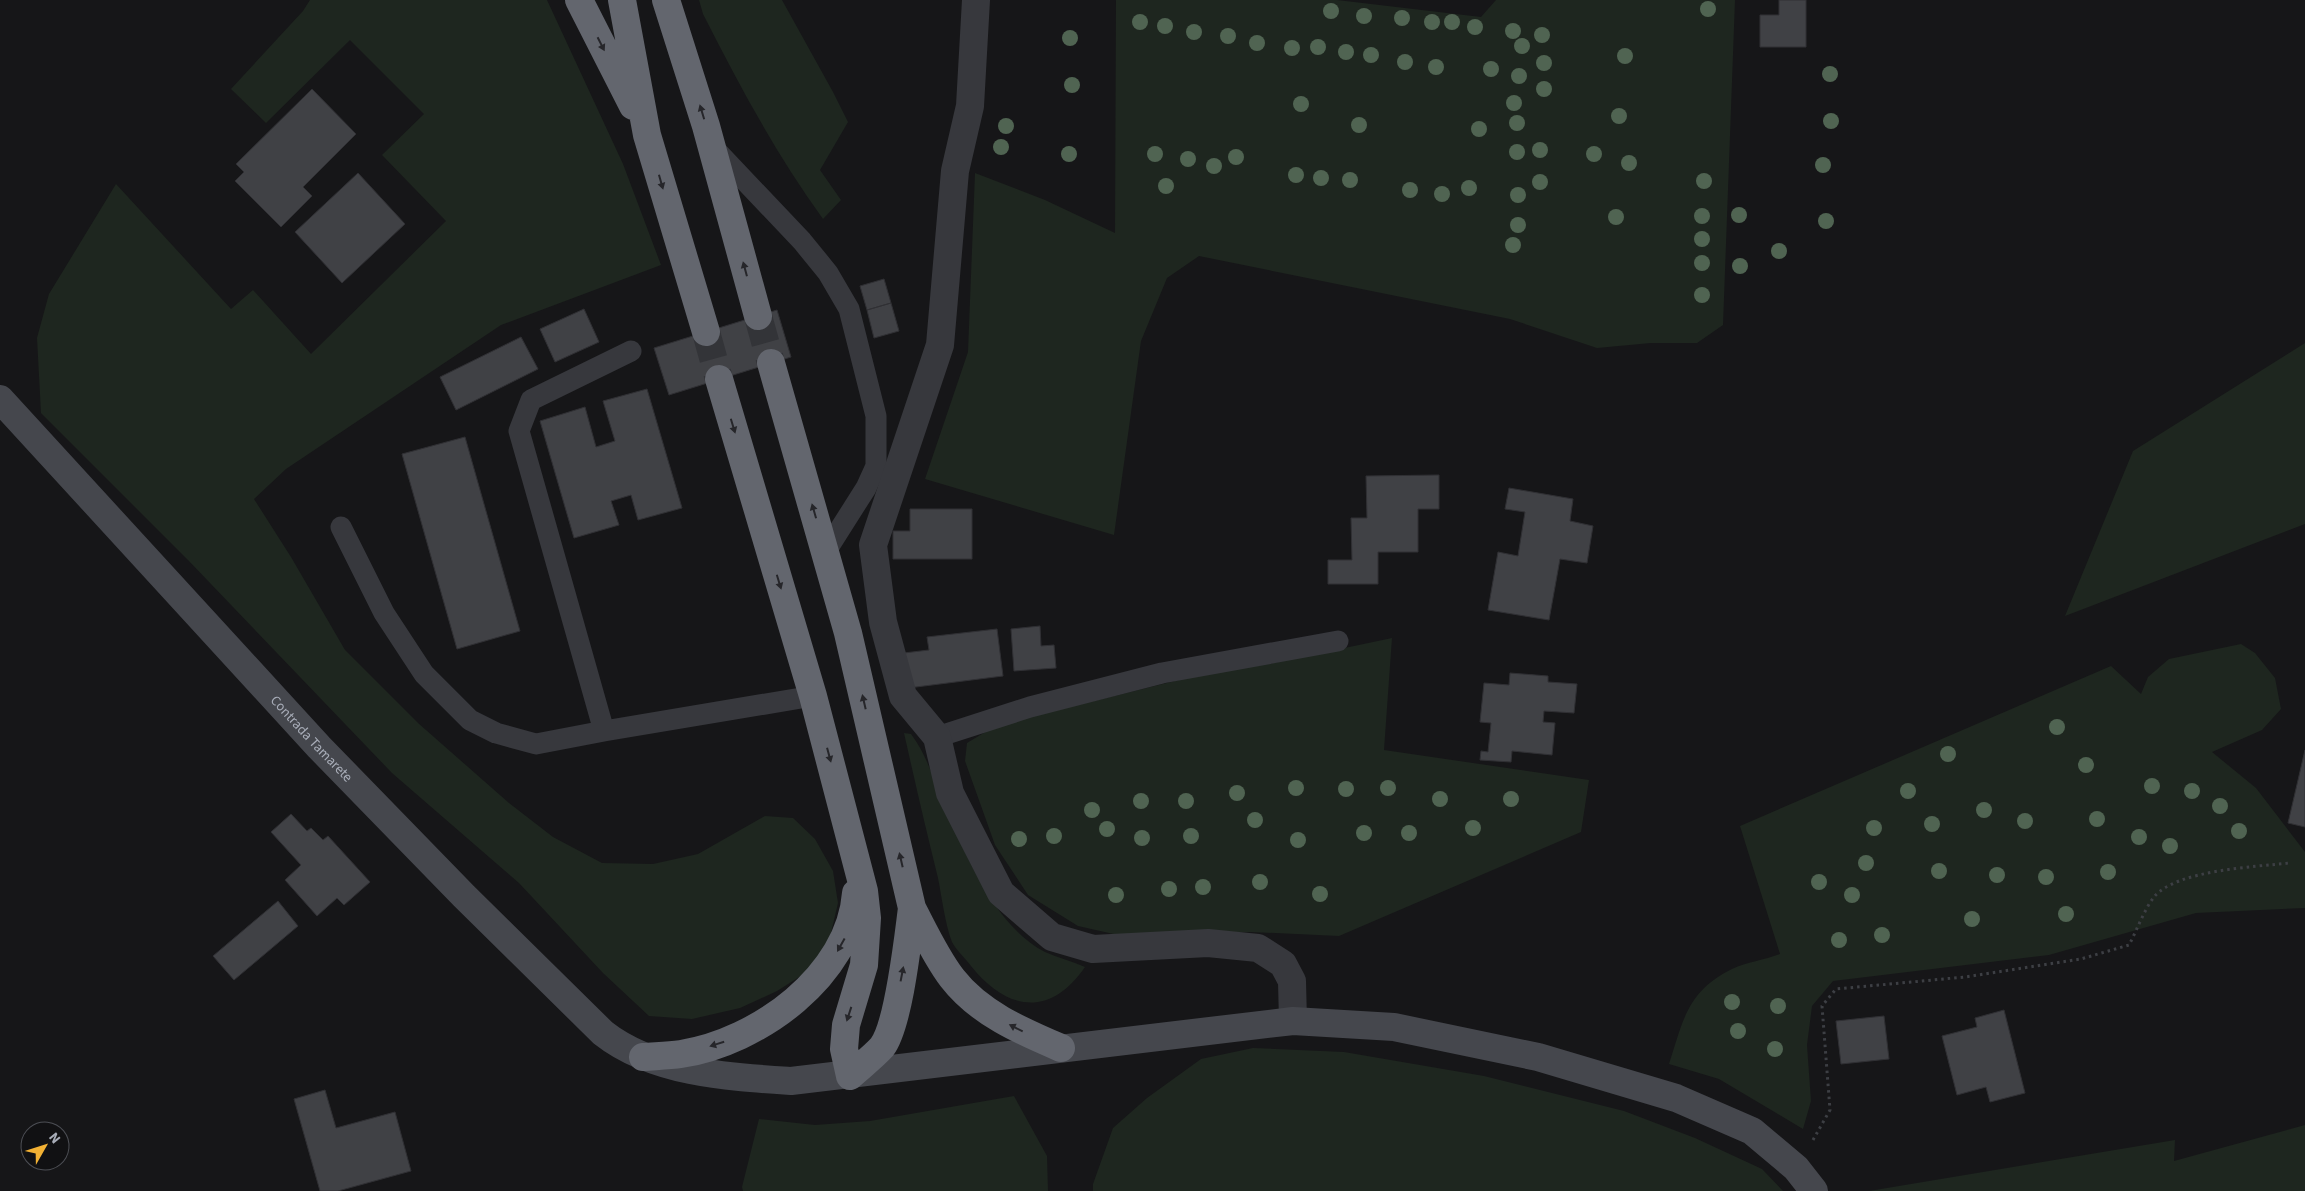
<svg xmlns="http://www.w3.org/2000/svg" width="2305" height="1191" viewBox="0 0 2305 1191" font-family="'Source Sans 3',sans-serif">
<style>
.green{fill:#1e261f}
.building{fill:#404145;stroke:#303034}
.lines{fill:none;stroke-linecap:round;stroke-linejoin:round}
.highway-tunnel{stroke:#333438;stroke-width:28;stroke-dasharray:28 14;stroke-linecap:butt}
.path{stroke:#3d3f44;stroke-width:3;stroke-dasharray:2.5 4;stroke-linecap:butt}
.lane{stroke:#37383d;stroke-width:21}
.street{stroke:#37383d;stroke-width:28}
.secondary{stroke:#45474d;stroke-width:28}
.highway{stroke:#63666e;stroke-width:28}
.tree{fill:#506452}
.oneway{fill:#26262a}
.labels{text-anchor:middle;stroke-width:4;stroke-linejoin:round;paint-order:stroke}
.street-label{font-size:14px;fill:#a8adb8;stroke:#111113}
</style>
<rect width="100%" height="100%" fill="#161618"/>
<path class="green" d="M310,0H547L623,164L661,265L501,325L286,469L254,499L291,557L345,650L418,723L509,803L553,837L602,863L653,864L698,854L765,816L793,818L815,839L833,871L838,903L831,933L815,967L777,991L740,1008L692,1019L649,1016L603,973L519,883L392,773L188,560L41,413L37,338L49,294L116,184L231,309L253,290L311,354L446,221L382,155L424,114L350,40L266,123L231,89L303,11Z
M699,0H782L833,92L848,122L820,170L841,200L823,219C776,154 739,85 703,14Z
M1116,0H1337L1481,17L1496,0H1735L1723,325L1697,343H1651L1597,348L1510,319L1199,256L1167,278L1141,341L1114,535L925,479L968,352L975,173L1045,200L1115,233Z
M2305,343V524L2065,616L2133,451Z
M1392,638L1384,750L1589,780L1581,832L1339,936L1251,932L1118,935L1078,926L1028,895L995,845L965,761L967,743L997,725L1268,658L1269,664Z
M2241,644L2255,653L2275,678L2281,709L2262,730L2212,752L2256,788L2305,852V908L2196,913L2049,955L1833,981L1812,1006L1807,1045L1811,1101L1803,1129L1719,1079L1669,1064C1683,1021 1687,991 1732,969C1747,962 1764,960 1780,954L1740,826L2111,666L2141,694L2148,677L2169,659Z
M904,733L911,734C926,754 933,777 942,800C963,850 995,927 1045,952C1058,958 1072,961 1085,967C1050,1018 1007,1011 971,966C965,958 956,950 952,942C945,924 942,898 938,878C926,830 915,782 904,733Z
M1253,1048L1344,1052L1484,1076L1624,1111L1695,1138L1762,1169L1783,1191H1093V1184L1113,1128L1147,1098L1201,1059Z
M1014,1096L1047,1156L1048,1191H743L742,1187L759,1119L815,1125L870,1121Z
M2305,1125V1191H1869L2175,1140L2174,1161Z"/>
<path class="building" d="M1779,0H1806V47H1760V15H1779Z
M312,89L356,134L303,187L312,196L281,227L235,181L244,172L236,164Z
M358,173L405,224L342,283L295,232Z
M884,279L891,303L867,310L860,286Z
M891,303L899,331L874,338L867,310Z
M584,309L599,342L555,362L540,329Z
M777,310L791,357L669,395L654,348Z
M521,337L538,369L456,410L440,377Z
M647,389L682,508L638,520L631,495L611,501L619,525L574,538L540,421L585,407L596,447L615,441L603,401Z
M465,437L520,631L457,649L402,454Z
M1439,475V509H1418V552H1378V584H1328V560H1352L1351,518H1367L1366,476Z
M1509,488L1573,499L1570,521L1593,526L1587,563L1560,559L1549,620L1488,610L1498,552L1518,556L1525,512L1505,509Z
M910,509H972V559H893V531H910Z
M1040,626L1041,646L1054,645L1056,668L1014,671L1011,629Z
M997,629L1003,676L908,688L904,653L929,650L927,637Z
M1510,673L1548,676V682L1577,684L1574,713L1544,711L1543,722L1555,723L1552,755L1512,751L1511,762L1480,760L1481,751L1488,752L1491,723L1480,722L1484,683L1509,685Z
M2305,750V827L2288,823Z
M291,814L307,831L311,828L323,840L328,836L370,882L344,905L337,898L317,916L285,880L301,865L271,832Z
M278,901L298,926L234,980L213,956Z
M2004,1010L2025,1093L1990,1102L1986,1087L1957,1095L1942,1036L1977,1027L1975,1018Z
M1884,1016L1889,1059L1841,1064L1836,1021Z
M325,1090L336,1128L395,1112L411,1171L338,1191H320L294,1099Z"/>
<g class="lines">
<path class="highway-tunnel" d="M758,316L771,363
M706,332L719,379"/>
<path class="path" d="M1813,1140L1830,1110L1822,1006L1836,989L1965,977L2081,959L2129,945C2137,930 2144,910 2154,897C2176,870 2254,867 2289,863"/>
<path class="lane" d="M711,145L802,241L828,273L849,309L876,416V466L866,488L826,551
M631,351L531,400L519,431L604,731L813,696
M341,527L384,613L424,674L470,720L496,733L536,744L604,731
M937,737L1030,707L1162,673L1338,641"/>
<path class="street" d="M976,0L970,106L955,171L940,345L873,545L883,622L903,696L937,737L950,793L1001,893L1052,937L1093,949L1208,943L1258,948L1283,964L1292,981L1293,1021"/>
<path class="secondary" id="s1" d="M0,399L319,747L464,896L603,1033C654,1073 728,1077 791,1081L1293,1021L1394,1027L1538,1057L1676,1098L1752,1131L1796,1168L1814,1191"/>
<path class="highway" d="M579,0L633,106
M622,0L647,135L706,332
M666,0L706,126L758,316
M771,363L848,633L912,908C924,931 936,957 952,978C979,1013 1021,1031 1061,1048
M719,379L813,696L864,891L867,918L864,965L846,1025L844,1049L850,1076
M643,1057C655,1056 668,1056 681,1054C758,1042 850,976 856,893
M850,1076C861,1066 873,1057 882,1047C899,1025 908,938 912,908"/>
</g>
<g class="tree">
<circle cx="1708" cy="9" r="8"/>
<circle cx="1331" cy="11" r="8"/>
<circle cx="1364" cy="16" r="8"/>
<circle cx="1402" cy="18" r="8"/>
<circle cx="1140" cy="22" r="8"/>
<circle cx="1432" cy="22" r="8"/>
<circle cx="1452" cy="22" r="8"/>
<circle cx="1165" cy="26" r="8"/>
<circle cx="1475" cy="27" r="8"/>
<circle cx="1513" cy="31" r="8"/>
<circle cx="1194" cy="32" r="8"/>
<circle cx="1542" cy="35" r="8"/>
<circle cx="1228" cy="36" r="8"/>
<circle cx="1070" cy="38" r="8"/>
<circle cx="1257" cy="43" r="8"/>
<circle cx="1522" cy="46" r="8"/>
<circle cx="1318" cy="47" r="8"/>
<circle cx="1292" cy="48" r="8"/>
<circle cx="1346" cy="52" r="8"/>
<circle cx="1371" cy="55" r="8"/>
<circle cx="1625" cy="56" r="8"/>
<circle cx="1405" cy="62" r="8"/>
<circle cx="1544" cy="63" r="8"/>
<circle cx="1436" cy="67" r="8"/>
<circle cx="1491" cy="69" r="8"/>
<circle cx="1830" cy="74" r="8"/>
<circle cx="1519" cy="76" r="8"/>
<circle cx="1072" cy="85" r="8"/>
<circle cx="1544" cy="89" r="8"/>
<circle cx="1514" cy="103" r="8"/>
<circle cx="1301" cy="104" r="8"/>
<circle cx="1619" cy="116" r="8"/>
<circle cx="1831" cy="121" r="8"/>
<circle cx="1517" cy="123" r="8"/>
<circle cx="1359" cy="125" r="8"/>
<circle cx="1006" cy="126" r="8"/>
<circle cx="1479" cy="129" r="8"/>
<circle cx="1001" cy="147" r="8"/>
<circle cx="1540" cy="150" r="8"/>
<circle cx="1517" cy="152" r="8"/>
<circle cx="1069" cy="154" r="8"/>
<circle cx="1155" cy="154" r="8"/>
<circle cx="1594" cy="154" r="8"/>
<circle cx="1236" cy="157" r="8"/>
<circle cx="1188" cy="159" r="8"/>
<circle cx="1629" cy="163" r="8"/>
<circle cx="1823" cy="165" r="8"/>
<circle cx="1214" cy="166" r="8"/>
<circle cx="1296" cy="175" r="8"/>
<circle cx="1321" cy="178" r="8"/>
<circle cx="1350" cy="180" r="8"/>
<circle cx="1704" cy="181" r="8"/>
<circle cx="1540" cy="182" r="8"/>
<circle cx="1166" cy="186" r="8"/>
<circle cx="1469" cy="188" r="8"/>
<circle cx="1410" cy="190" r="8"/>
<circle cx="1442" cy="194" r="8"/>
<circle cx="1518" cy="195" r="8"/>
<circle cx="1739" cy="215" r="8"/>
<circle cx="1702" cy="216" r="8"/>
<circle cx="1616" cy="217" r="8"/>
<circle cx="1826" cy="221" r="8"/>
<circle cx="1518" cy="225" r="8"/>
<circle cx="1702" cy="239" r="8"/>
<circle cx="1513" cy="245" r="8"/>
<circle cx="1779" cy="251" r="8"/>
<circle cx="1702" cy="263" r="8"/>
<circle cx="1740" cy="266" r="8"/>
<circle cx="1702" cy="295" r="8"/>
<circle cx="2057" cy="727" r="8"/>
<circle cx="1948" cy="754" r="8"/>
<circle cx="2086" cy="765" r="8"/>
<circle cx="2152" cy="786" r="8"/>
<circle cx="1296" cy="788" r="8"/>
<circle cx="1388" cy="788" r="8"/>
<circle cx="1346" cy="789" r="8"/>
<circle cx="1908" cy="791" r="8"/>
<circle cx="2192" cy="791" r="8"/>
<circle cx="1237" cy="793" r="8"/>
<circle cx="1440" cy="799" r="8"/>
<circle cx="1511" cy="799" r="8"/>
<circle cx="1141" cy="801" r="8"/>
<circle cx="1186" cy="801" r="8"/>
<circle cx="2220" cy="806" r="8"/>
<circle cx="1092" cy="810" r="8"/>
<circle cx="1984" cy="810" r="8"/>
<circle cx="2097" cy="819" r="8"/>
<circle cx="1255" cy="820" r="8"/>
<circle cx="2025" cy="821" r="8"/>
<circle cx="1932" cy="824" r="8"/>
<circle cx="1473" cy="828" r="8"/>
<circle cx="1874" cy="828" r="8"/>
<circle cx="1107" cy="829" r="8"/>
<circle cx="2239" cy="831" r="8"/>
<circle cx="1364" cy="833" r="8"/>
<circle cx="1409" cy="833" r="8"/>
<circle cx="1054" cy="836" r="8"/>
<circle cx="1191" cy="836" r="8"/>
<circle cx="2139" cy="837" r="8"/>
<circle cx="1142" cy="838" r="8"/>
<circle cx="1019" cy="839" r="8"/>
<circle cx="1298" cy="840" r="8"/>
<circle cx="2170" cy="846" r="8"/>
<circle cx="1866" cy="863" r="8"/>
<circle cx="1939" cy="871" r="8"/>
<circle cx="2108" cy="872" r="8"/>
<circle cx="1997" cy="875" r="8"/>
<circle cx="2046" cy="877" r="8"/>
<circle cx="1260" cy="882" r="8"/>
<circle cx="1819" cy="882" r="8"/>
<circle cx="1203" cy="887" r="8"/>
<circle cx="1169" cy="889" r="8"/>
<circle cx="1320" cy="894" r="8"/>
<circle cx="1116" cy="895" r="8"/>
<circle cx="1852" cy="895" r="8"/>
<circle cx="2066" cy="914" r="8"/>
<circle cx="1972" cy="919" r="8"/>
<circle cx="1882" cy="935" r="8"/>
<circle cx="1839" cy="940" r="8"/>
<circle cx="1732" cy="1002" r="8"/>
<circle cx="1778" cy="1006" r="8"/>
<circle cx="1738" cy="1031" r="8"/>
<circle cx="1775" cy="1049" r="8"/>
</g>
<defs><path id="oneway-solid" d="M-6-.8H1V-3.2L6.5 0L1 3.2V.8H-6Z" transform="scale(1.25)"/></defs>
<g class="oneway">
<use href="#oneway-solid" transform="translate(601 44) rotate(63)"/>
<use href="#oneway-solid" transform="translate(702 112) rotate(-107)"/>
<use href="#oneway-solid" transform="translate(661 182) rotate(74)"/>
<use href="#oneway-solid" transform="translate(745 269) rotate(-105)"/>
<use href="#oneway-solid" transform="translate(733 426) rotate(73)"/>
<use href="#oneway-solid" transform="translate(814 511) rotate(-106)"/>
<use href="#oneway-solid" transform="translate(779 582) rotate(73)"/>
<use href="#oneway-solid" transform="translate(864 702) rotate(-103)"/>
<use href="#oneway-solid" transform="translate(829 755) rotate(75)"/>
<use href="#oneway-solid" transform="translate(901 860) rotate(-103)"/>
<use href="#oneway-solid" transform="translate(841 945) rotate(119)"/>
<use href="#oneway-solid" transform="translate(902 974) rotate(-79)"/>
<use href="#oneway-solid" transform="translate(849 1014) rotate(108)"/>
<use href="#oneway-solid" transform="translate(1016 1028) rotate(-153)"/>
<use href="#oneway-solid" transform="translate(717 1044) rotate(163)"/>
</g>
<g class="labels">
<g class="street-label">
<text dy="5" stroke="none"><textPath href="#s1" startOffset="461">Contrada Tamarete</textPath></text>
</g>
</g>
<g transform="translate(45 1146) rotate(51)"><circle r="24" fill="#111113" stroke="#4d4f55"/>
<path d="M0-4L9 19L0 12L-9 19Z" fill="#f2b134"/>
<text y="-8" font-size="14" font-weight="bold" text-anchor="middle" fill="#a8adb8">N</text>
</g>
</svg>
